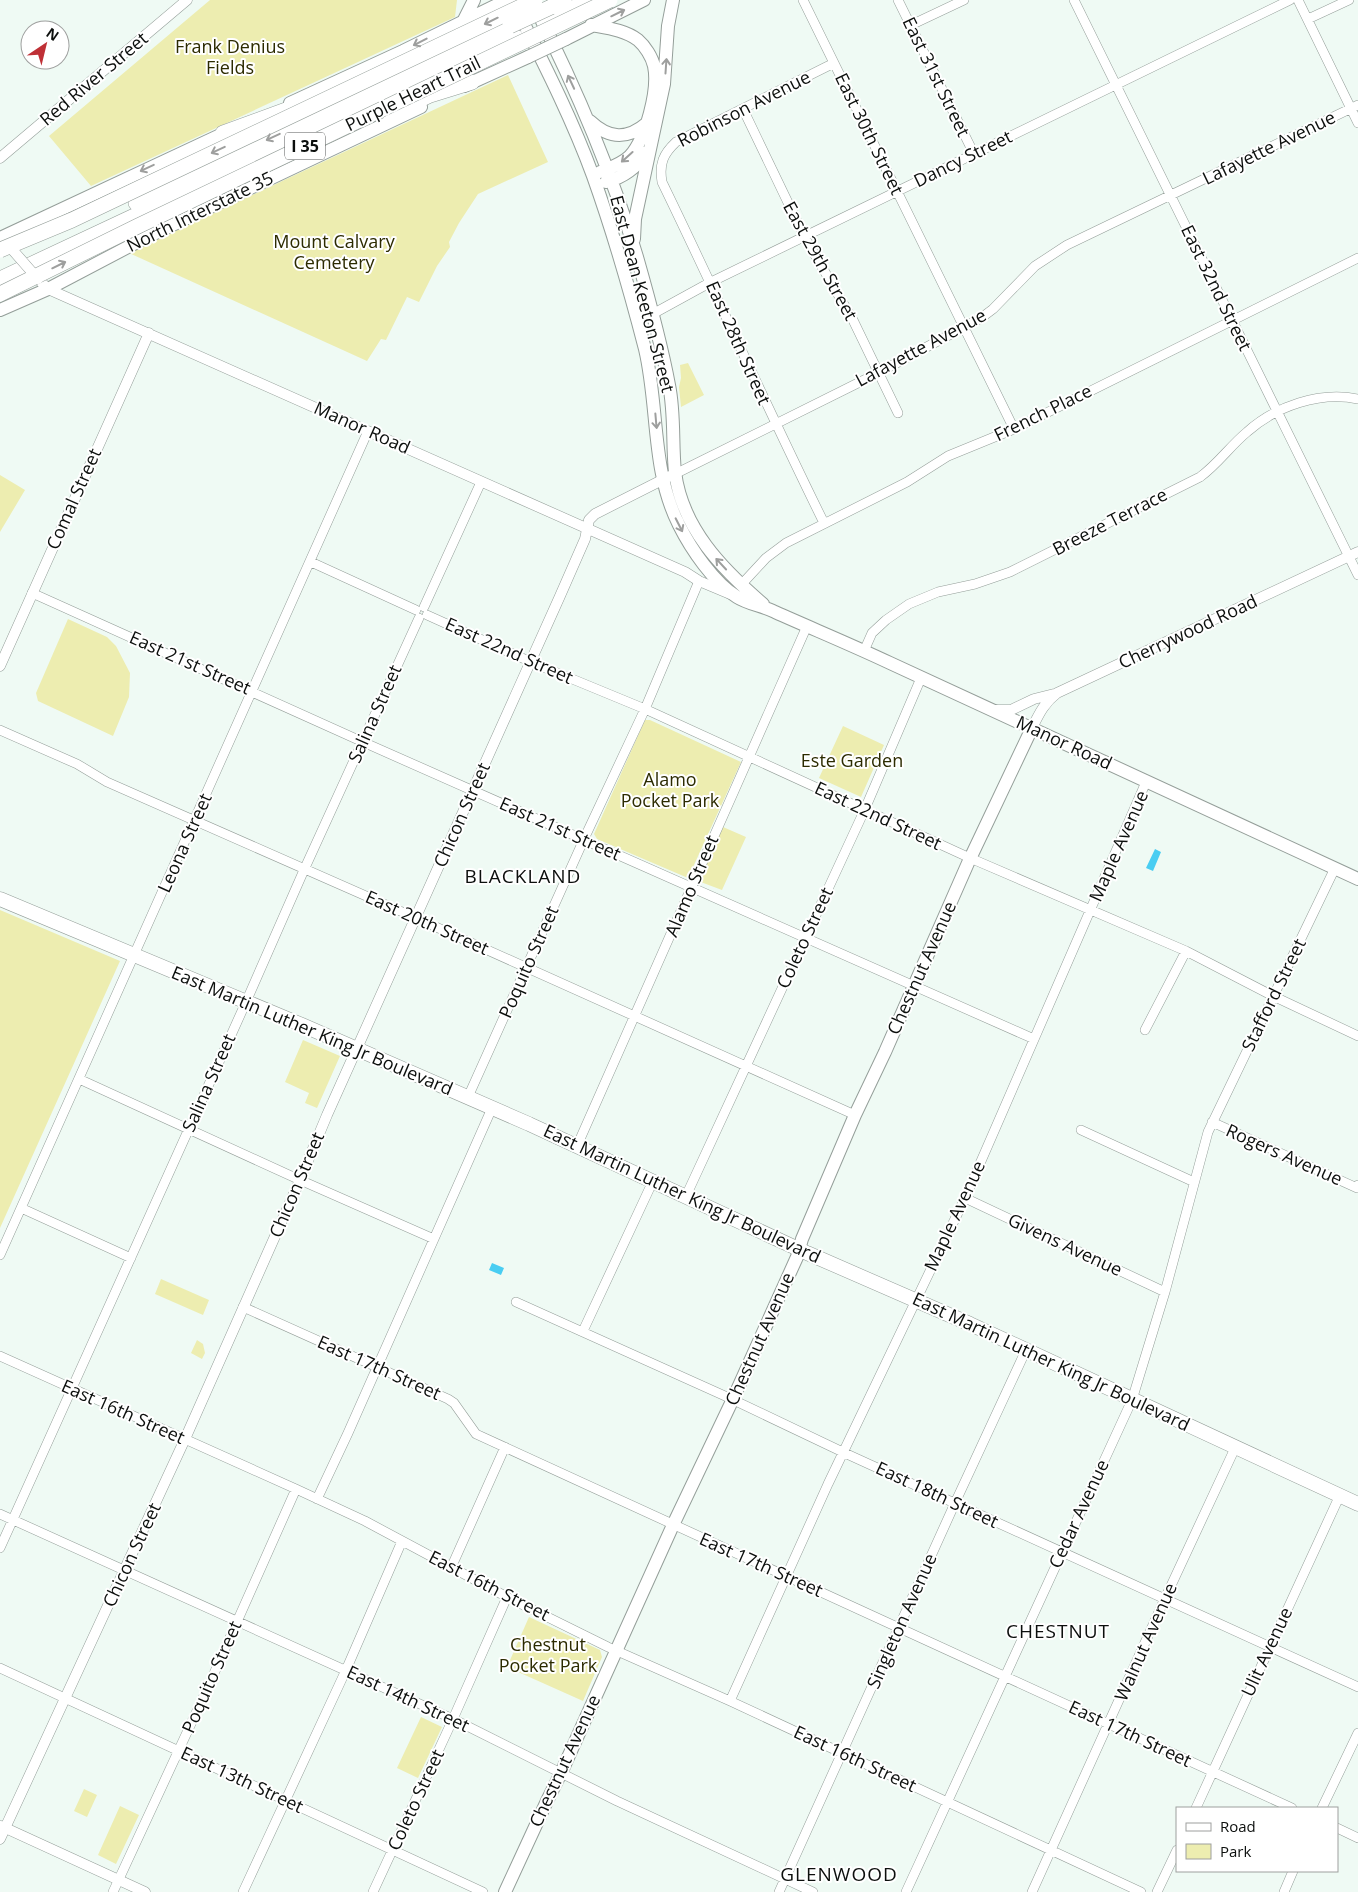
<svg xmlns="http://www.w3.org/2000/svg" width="1358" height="1892" viewBox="0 0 1358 1892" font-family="'Open Sans',sans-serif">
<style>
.green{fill:#ededb0}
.water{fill:#49cdf2}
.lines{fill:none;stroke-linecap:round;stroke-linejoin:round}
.minor-casing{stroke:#949e99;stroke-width:10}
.tertiary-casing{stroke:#949e99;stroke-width:11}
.secondary-casing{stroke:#949e99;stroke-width:14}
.primary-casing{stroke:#949e99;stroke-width:15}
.motorway-casing{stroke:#949e99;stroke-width:16}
.minor{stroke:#fff;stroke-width:9}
.tertiary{stroke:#fff;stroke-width:10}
.secondary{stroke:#fff;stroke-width:12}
.primary{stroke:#fff;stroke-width:14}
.motorway{stroke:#fff;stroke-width:15}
.tertiary-bridge-casing{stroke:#949e99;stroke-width:11;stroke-linecap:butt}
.secondary-bridge-casing{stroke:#949e99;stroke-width:14;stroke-linecap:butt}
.motorway-bridge-casing{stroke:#949e99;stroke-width:16;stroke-linecap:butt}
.tertiary-bridge{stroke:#fff;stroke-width:10}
.secondary-bridge{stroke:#fff;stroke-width:12}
.motorway-bridge{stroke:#fff;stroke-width:15}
.oneway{stroke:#9e9f9e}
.labels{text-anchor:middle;stroke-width:4;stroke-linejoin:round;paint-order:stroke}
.shield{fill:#fff;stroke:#555756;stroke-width:1}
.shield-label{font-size:16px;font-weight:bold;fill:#0c0f0d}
.park-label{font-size:18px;fill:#2c2b00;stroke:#fff}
.street-label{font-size:18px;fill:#0c0f0d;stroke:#fff}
.neighbourhood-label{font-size:19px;letter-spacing:1px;fill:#0c0f0d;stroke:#fff}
</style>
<rect width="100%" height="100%" fill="#effaf4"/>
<path class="green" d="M210,0H457L455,17L91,186L49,136Z
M508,75L548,162L478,194L459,223L449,242L450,247L437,266L419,302L407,297L386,340L381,339L367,361L129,253Z
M688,363L704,395L681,407L679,387L681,378L680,365Z
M0,475L25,490L0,532Z
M68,619L107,637L116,646L130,673L129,697L113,736L38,701L36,693Z
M645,720H650L741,762L688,878L597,839L594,834Z
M843,726L884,745L861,797L819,778Z
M723,827L746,837L722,890L698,881Z
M0,910L120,961L0,1228Z
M303,1040L340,1056L317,1108L305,1103L309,1093L285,1082Z
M161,1279L209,1300L203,1315L155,1294Z
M197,1340L203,1344L205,1353L202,1359L191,1353Z
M529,1617L600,1650L602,1657L583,1701L507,1667Z
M421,1717L442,1727L418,1778L397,1768Z
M84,1789L97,1795L87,1817L74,1811Z
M120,1806L139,1815L116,1864L98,1855Z"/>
<path class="water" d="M1155,849L1161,852L1153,871L1146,868Z
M492,1263L504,1268L501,1275L489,1270Z"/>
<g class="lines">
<defs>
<path id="minor" d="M803,0L1014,429
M898,0L974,154
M1074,0L1358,575
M1298,0L1358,123
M1308,19L1349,0
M911,25L964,0
M743,109L805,238L853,320L898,413
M638,322L711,282L1290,0
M675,474L878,373L981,318L993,309L1035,266L1067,245L1358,105
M824,523C768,410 717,295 662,182C659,164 663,154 676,142L834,63
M311,562L416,610
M741,585L766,558L786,543L907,482L948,456L1014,429L1358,258
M32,593L363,742L1034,1039
M424,607L481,482
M427,615L531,662L645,709L970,858L1186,951L1273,996L1358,1036
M864,651L872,633L886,620L909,604L938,592L975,584L1010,572L1200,477C1218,464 1230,446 1247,432C1276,406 1320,391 1358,399
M0,730L77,764L107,782L416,918L855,1115
M1145,1030L1186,951
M79,1079L300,1180L434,1239
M468,1097L584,839L645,709L699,581
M1212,1122L1357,1188L1358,1185
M1081,1130L1194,1182
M577,1146L807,626
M686,1196L865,809L921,678
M965,1198L1165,1292
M21,1208L131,1258
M0,1255L368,431
M516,1302L725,1396L849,1455L1358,1687
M243,1307L448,1399L454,1403L476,1434L1292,1808
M583,1331L653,1181
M0,1356L296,1489L365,1521L507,1597L608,1647L730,1701L1141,1892
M317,1499L348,1433L492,1108
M0,1514L453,1719L617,1801L813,1892
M0,1548L246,1002L304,870L419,618
M451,1568L505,1447
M0,1668L483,1892
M730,1701L828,1484L965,1198L1146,782
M1196,1808L1340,1495
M1322,1808L1358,1733
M1337,1828L1358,1838
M113,1892L208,1687L296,1489
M243,1892L346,1670L402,1541
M373,1892L453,1719L507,1597
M779,1892L955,1503L1026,1350
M906,1892L1132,1400L1165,1292L1208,1132L1335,868
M1032,1892L1162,1605L1236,1446
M1157,1892L1177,1850
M1284,1892L1293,1871"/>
<path id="tertiary" d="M0,158L187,0
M38,279L48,289L685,572L699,581L730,594
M0,666L149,333
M994,710H1011L1034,699L1054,694
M1032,728C1039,714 1044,703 1057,693L1358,552
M1,1826L145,1892
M0,1839L185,1439L300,1180L327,1115L560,596L585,539L589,520L595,514L670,476"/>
<path id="secondary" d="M512,0C541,58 571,116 593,176C613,232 630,291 645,349C659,408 651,470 679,525C691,549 714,583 737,597C748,604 763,606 775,612C813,629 852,645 890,663C1046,736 1202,808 1358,879
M534,5C575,86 611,169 637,257C649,299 661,342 669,385C675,414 672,444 675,472C682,528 722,569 763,604
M464,20L474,0
M591,25C607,28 625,30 638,40C645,46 652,57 654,66C659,90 646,138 630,156C622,164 610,168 600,172
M566,39L644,0
M464,86L528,57
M290,103L403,51L507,0
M590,121C609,139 627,140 647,123
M606,182C624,177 636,168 647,152
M0,238L231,130
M634,239L635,219L664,84L668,26L673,0
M0,310L48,289L145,238L421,107
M505,1892L547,1801L561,1773L673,1525L733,1399L797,1257L802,1239L855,1115L885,1052L968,863L1032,728"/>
<path id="primary" d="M0,899L302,1025L529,1124L807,1253L970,1324L1358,1504"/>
<path id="motorway" d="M551,7L564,0
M554,18L589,0
M387,111L409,105L430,95L472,82
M223,133L305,103
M136,203L272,137L510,26
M0,279L516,37"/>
</defs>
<use href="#minor" class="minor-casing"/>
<use href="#tertiary" class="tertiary-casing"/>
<use href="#secondary" class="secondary-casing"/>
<use href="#primary" class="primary-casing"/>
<use href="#motorway" class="motorway-casing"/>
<use href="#minor" class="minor"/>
<use href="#tertiary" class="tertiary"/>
<use href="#secondary" class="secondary"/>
<use href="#primary" class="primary"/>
<use href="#motorway" class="motorway"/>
<defs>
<path id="tertiary-bridge" d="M10,247L38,279"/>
<path id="secondary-bridge" d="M528,57L566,39"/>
<path id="motorway-bridge" d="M510,26L551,7
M0,250L72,220L535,0
M0,294L138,226L610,0"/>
</defs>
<use href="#tertiary-bridge" class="tertiary-bridge-casing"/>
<use href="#secondary-bridge" class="secondary-bridge-casing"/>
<use href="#motorway-bridge" class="motorway-bridge-casing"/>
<use href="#tertiary-bridge" class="tertiary-bridge"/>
<use href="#secondary-bridge" class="secondary-bridge"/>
<use href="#motorway-bridge" class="motorway-bridge"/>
</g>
<defs><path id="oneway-shaft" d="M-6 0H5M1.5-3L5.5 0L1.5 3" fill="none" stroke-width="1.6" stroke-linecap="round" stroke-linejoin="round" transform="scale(1.25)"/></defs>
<g class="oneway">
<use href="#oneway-shaft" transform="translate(618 13) rotate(-26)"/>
<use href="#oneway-shaft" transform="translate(491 21) rotate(154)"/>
<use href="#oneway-shaft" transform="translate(420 42) rotate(153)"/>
<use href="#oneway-shaft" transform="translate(666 66) rotate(-86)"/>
<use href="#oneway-shaft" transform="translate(571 82) rotate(-115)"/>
<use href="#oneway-shaft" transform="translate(273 137) rotate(155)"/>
<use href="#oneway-shaft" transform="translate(218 150) rotate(155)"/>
<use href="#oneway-shaft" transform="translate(627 157) rotate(138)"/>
<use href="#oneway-shaft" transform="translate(147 168) rotate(155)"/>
<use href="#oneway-shaft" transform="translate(59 265) rotate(-26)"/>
<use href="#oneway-shaft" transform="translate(656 421) rotate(85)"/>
<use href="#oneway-shaft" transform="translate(679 525) rotate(63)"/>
<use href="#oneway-shaft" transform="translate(721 564) rotate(-133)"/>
</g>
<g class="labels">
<rect class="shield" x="285" y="132.5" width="40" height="27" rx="4"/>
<g class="shield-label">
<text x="305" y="152">I 35</text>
</g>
<g class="park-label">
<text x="230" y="53">Frank Denius<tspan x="230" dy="21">Fields</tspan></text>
<text x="334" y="248">Mount Calvary<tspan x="334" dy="21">Cemetery</tspan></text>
<text x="852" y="767">Este Garden</text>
<text x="670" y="786">Alamo<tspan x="670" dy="21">Pocket Park</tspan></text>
<text x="548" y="1651">Chestnut<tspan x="548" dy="21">Pocket Park</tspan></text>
</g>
<g class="street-label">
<text transform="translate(936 77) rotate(64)" y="6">East 31st Street</text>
<text transform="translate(94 79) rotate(-40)" y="6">Red River Street</text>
<text transform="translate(413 94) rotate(-26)" y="6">Purple Heart Trail</text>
<text transform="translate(744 109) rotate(-27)" y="6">Robinson Avenue</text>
<text transform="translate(869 134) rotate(64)" y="6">East 30th Street</text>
<text transform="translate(1269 148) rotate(-26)" y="6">Lafayette Avenue</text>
<text transform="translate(963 159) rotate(-26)" y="6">Dancy Street</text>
<text transform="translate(200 212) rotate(-26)" y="6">North Interstate 35</text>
<text transform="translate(820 261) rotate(61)" y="6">East 29th Street</text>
<text transform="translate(1216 288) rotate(64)" y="6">East 32nd Street</text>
<text transform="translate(642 294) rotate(75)" y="6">East Dean Keeton Street</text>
<text transform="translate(738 343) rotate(66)" y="6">East 28th Street</text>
<text transform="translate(921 348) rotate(-28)" y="6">Lafayette Avenue</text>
<text transform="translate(1043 413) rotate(-26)" y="6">French Place</text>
<text transform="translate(362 428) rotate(24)" y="6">Manor Road</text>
<text transform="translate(74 499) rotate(-66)" y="6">Comal Street</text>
<text transform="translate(1110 522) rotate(-27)" y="6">Breeze Terrace</text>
<text transform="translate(1188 632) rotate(-25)" y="6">Cherrywood Road</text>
<text transform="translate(509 651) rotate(24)" y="6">East 22nd Street</text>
<text transform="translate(190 663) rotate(24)" y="6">East 21st Street</text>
<text transform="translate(375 714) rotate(-66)" y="6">Salina Street</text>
<text transform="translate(1064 743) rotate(25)" y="6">Manor Road</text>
<text transform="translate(462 815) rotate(-66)" y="6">Chicon Street</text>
<text transform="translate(878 816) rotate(25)" y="6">East 22nd Street</text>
<text transform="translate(560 829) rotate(24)" y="6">East 21st Street</text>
<text transform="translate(185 843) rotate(-66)" y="6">Leona Street</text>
<text transform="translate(1119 846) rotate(-66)" y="6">Maple Avenue</text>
<text transform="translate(692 886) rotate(-67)" y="6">Alamo Street</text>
<text transform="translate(427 923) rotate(24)" y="6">East 20th Street</text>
<text transform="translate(805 938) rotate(-65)" y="6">Coleto Street</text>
<text transform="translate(529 962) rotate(-66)" y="6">Poquito Street</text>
<text transform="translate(922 968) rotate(-66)" y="6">Chestnut Avenue</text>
<text transform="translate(1274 995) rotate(-64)" y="6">Stafford Street</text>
<text transform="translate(312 1031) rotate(23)" y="6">East Martin Luther King Jr Boulevard</text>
<text transform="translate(209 1083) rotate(-66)" y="6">Salina Street</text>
<text transform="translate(1284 1155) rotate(24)" y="6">Rogers Avenue</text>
<text transform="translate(297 1185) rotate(-67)" y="6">Chicon Street</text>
<text transform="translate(682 1194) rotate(25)" y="6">East Martin Luther King Jr Boulevard</text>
<text transform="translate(955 1216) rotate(-65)" y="6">Maple Avenue</text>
<text transform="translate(1065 1245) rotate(25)" y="6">Givens Avenue</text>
<text transform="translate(760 1339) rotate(-66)" y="6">Chestnut Avenue</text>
<text transform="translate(1051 1362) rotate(25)" y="6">East Martin Luther King Jr Boulevard</text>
<text transform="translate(379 1368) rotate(24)" y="6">East 17th Street</text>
<text transform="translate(123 1412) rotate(24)" y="6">East 16th Street</text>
<text transform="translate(937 1495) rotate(25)" y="6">East 18th Street</text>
<text transform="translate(1079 1514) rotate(-65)" y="6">Cedar Avenue</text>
<text transform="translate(132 1555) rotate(-65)" y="6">Chicon Street</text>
<text transform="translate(761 1565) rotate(24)" y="6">East 17th Street</text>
<text transform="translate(489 1586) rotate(27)" y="6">East 16th Street</text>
<text transform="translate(902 1621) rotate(-66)" y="6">Singleton Avenue</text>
<text transform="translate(1146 1642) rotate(-66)" y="6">Walnut Avenue</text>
<text transform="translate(1267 1652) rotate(-65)" y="6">Ulit Avenue</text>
<text transform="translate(212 1677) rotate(-66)" y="6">Poquito Street</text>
<text transform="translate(408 1699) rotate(25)" y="6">East 14th Street</text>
<text transform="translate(1130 1734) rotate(25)" y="6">East 17th Street</text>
<text transform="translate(855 1759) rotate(25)" y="6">East 16th Street</text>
<text transform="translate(565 1761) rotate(-65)" y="6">Chestnut Avenue</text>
<text transform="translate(242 1780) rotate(25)" y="6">East 13th Street</text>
<text transform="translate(416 1800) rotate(-65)" y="6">Coleto Street</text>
</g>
<g class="neighbourhood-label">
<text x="523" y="883">BLACKLAND</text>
<text x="1058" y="1638">CHESTNUT</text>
<text x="839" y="1881">GLENWOOD</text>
</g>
</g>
<rect x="1176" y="1807" width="162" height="65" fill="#ffffff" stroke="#9e9f9e"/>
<rect x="1186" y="1823" width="25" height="8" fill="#ffffff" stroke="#9e9f9e"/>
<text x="1220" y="1832" font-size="15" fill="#0c0f0d">Road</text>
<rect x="1186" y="1844" width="25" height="15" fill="#ededb0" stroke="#9e9f9e"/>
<text x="1220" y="1857" font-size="15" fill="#0c0f0d">Park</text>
<g transform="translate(45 45) rotate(35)"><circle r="24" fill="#ffffff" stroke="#9e9f9e"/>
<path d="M0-4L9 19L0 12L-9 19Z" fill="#bf3036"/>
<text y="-8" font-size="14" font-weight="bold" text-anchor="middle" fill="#0c0f0d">N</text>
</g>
</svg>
